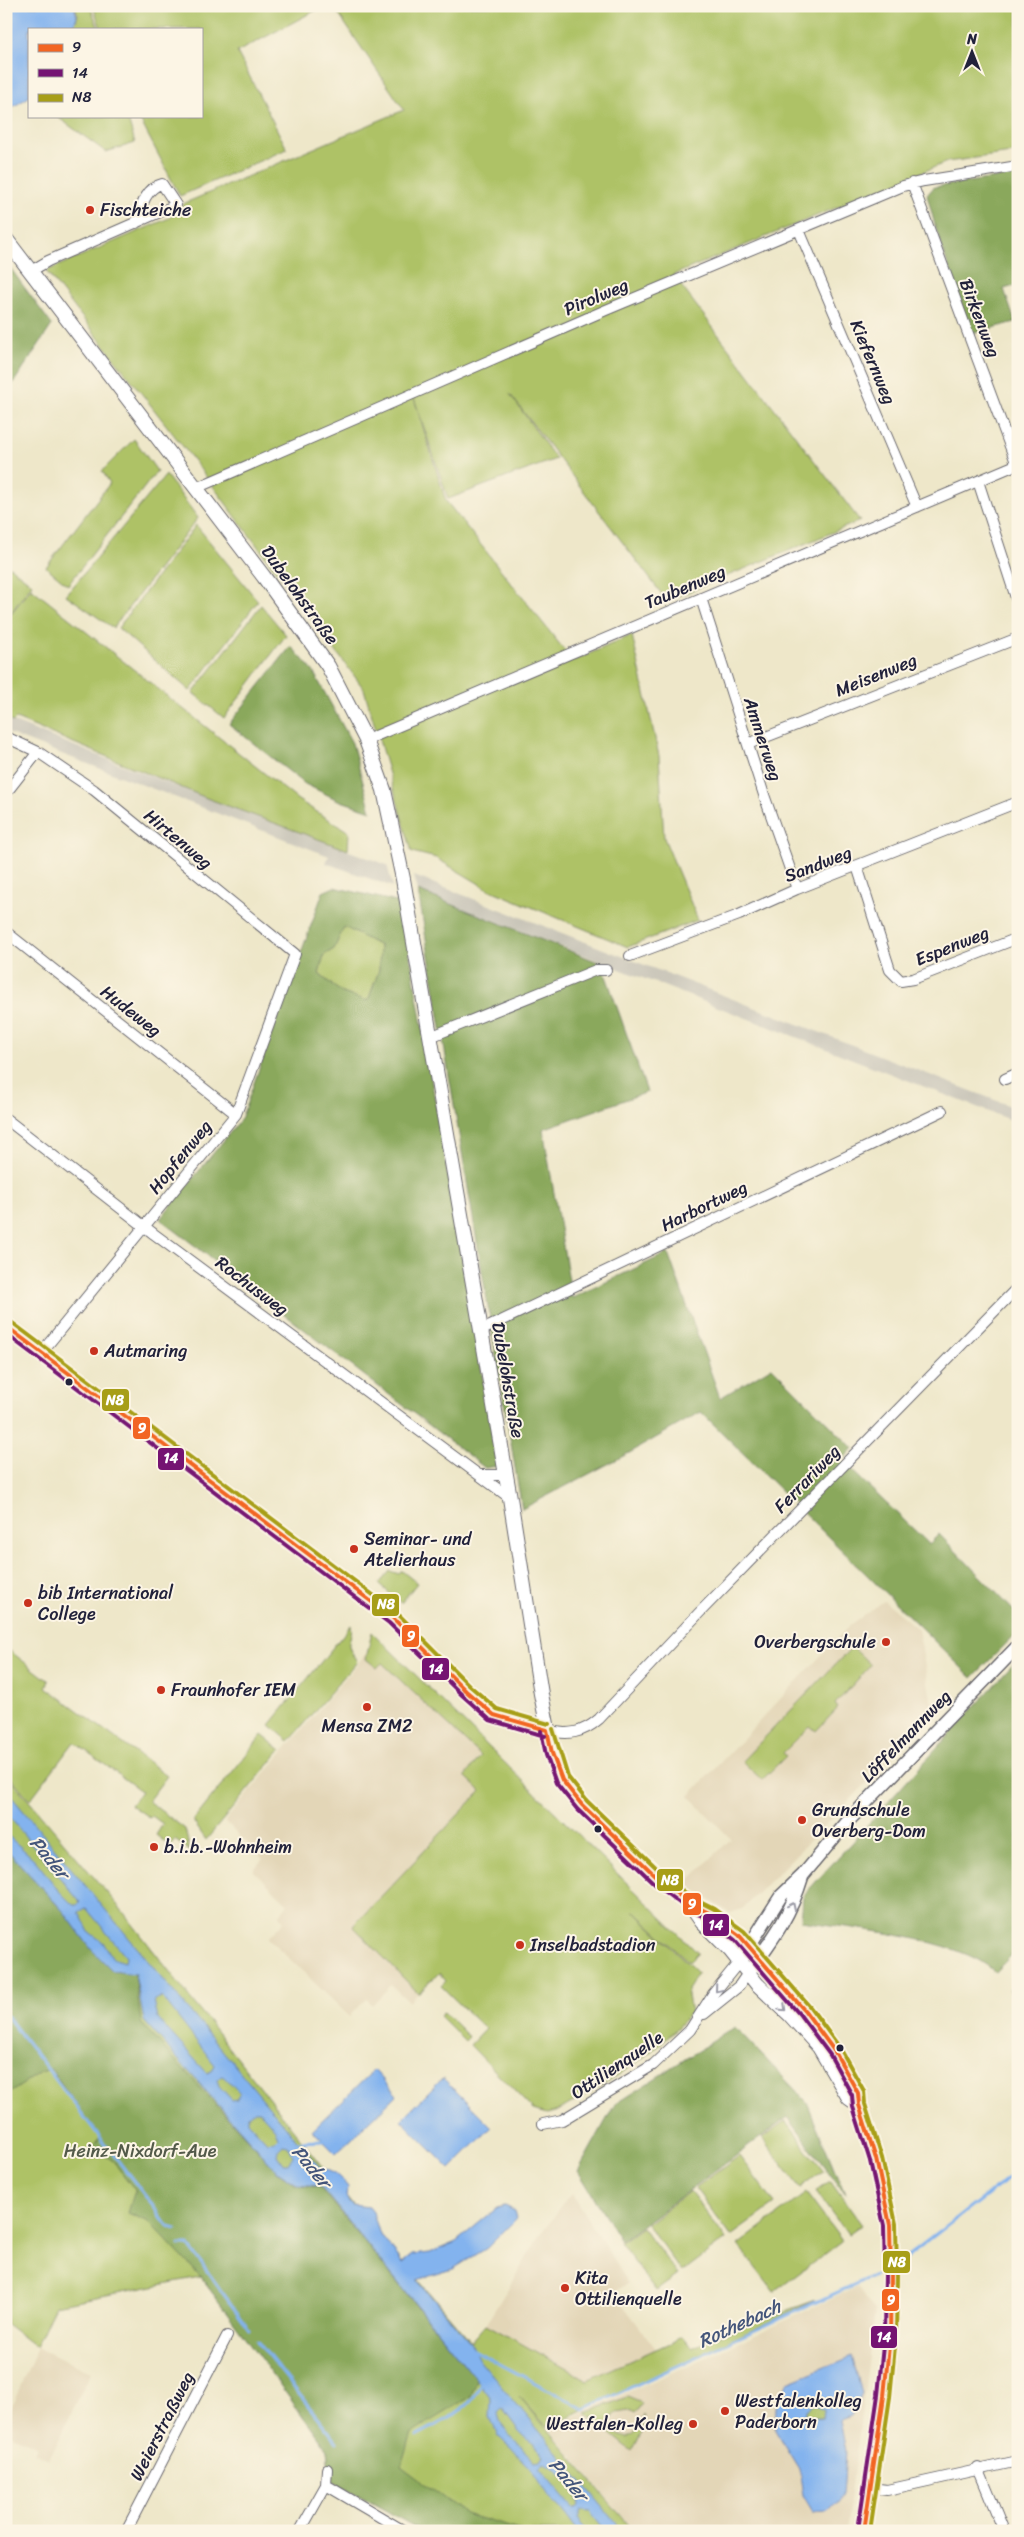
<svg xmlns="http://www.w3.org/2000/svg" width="1024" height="2537" viewBox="0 0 1024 2537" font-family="Sriracha,sans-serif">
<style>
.built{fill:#e3d6b7}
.industrial{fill:#c8c4b8}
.green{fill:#aec266;stroke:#687250}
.forest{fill:#8aa85b;stroke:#56654b;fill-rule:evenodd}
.water{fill:#83b3ee;stroke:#526a94;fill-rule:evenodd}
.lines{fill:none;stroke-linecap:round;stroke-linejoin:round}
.stream{stroke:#83b3ee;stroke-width:3}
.minor-casing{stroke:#69676d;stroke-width:12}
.tertiary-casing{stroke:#69676d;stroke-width:15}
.secondary-casing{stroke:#69676d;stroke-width:16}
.minor{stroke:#fff;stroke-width:10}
.tertiary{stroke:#fff;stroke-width:12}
.secondary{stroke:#fff;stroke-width:14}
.bus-1-casing{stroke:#fcf5e5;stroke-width:8}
.bus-2-casing{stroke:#fcf5e5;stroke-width:8}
.bus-3-casing{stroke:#fcf5e5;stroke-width:8}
.bus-1{stroke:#f26522;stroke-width:4}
.bus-2{stroke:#751372;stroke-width:4}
.bus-3{stroke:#a79e18;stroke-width:4}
.oneway{stroke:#9c9ca7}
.poi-dot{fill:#c8321e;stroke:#fcf5e5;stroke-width:2}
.bus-dot{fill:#22223b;stroke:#fcf5e5;stroke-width:2}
.labels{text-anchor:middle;stroke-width:4;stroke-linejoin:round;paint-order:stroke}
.poi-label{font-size:18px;fill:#22223b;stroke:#fcf5e5;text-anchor:start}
.street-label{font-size:18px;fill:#22223b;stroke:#fcf5e5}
.park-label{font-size:18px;fill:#535a4a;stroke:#fcf5e5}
.water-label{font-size:19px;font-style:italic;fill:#44557a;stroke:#fcf5e5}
.line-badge{stroke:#fcf5e5;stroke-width:2}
.badge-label{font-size:14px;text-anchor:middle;font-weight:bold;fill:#fff}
</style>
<rect width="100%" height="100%" fill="#fcf5e5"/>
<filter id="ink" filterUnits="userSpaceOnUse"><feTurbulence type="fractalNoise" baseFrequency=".02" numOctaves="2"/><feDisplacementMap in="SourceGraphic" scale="10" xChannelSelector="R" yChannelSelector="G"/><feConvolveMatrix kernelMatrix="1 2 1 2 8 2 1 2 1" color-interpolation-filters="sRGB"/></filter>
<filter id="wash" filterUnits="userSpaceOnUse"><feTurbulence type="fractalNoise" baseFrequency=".0096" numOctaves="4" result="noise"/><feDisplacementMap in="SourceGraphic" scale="20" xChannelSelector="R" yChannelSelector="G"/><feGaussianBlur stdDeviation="1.12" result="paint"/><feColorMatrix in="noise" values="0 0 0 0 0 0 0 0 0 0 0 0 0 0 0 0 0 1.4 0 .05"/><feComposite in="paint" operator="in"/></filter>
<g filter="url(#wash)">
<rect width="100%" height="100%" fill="#eee7c9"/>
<path class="built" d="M884,1601L918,1629L934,1715L742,1909L730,1913L685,1884L731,1839L689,1796L849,1626Z
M368,1651L480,1755L465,1776L481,1791L353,1926L418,1993L409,2002L391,1985L372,2005L367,1999L349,2016L268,1938L284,1921L279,1915L288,1904L253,1870L263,1859L225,1821Z
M572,2194L628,2283L614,2293L656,2349L587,2380L486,2324L546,2226Z
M857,2286L875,2311L846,2531H635L548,2428L745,2340Z
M37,2348L91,2372L49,2460L34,2453L37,2446L7,2433L9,2429L6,2428V2419Z"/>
<path class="industrial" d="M6,719L211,800L387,865L393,887L326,863L329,856L20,738L6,732Z
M414,876L1018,1109V1123L418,891Z"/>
<path class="green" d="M75,6H90L99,29H73L78,15Z
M93,6H324L237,52L287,149L180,196L138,116H201V29H101Z
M333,6H1018V152L947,162L673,275L860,521L667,601L510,394L556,459L448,499L412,392L446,501L573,661L632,635L659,756L664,838L698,920L628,947L488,889L436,858L412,852L364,689L195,462L46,271L169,218L185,203L404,110Z
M56,116H127L135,143L106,152Z
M134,439L157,471L68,585L46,567L110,483L102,471Z
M166,475L198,518L113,628L66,595Z
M196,525L258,601L190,691L118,628Z
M6,564L32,584L6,619V593L9,590L6,591Z
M31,588L298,800L349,832L348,850L209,799L16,719L13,722L6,719V620Z
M261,605L286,635L224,718L193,693Z
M344,926L380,946L379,970L368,1001L342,993L319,974L324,955L334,949Z
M390,1571L399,1574L402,1571L417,1583L401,1603L379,1584Z
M351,1625C354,1642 341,1639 357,1661L289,1741L270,1725Z
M372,1632L698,1953L689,1962L633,1910L698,1973L687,1990L691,2012C652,2059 609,2081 558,2111L547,2114L533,2110L470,2045L485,2029L441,1986L446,1981L439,1973L418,1993L353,1926L481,1791L465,1776L481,1756L382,1663L377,1668L366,1659Z
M852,1647L871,1665L835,1704L838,1708L816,1731L810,1726L783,1753L786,1756L762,1780L742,1761Z
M6,1648L49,1681L46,1687L167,1776L148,1801L185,1829L190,1851L175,1840L170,1846L156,1835L163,1824L152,1816L150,1818L131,1805L141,1791L74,1742L30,1800L6,1772Z
M262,1735L281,1750L206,1840L193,1821Z
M6,1774L120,1908L338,2187L471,2341L486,2324L587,2380L683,2337L692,2348L720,2335L816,2300L547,2427L519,2396L634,2531H422L330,2479L327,2449L252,2343L200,2277L55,2305L36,2347L6,2324Z
M444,2012L469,2037L465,2041L440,2016Z
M786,2121L823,2171L800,2188L762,2138Z
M739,2156L775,2204L731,2236L695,2188Z
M830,2181L862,2225L848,2235L816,2191Z
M690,2191L726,2239L682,2272L647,2224Z
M806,2193L842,2241L774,2292L738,2245Z
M642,2227L678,2275L656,2291L620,2243Z
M627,2397L642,2403L635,2414L628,2410L617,2412L611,2420C612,2433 616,2435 628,2438L635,2434L644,2415L643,2431L632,2451L586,2413Z
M814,2404L824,2409L822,2417L808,2418L806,2416L807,2410Z"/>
<path class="forest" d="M1016,175L1018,177V285L1004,289L1015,322L971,334L936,229L927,195L934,187Z
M8,265L52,325L6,394V267Z
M291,646L313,671L352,743L371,811L338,800L305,784L229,724Z
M334,887L401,903L498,1466L485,1468L160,1219L241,1119L323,892ZM344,927L380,946L379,970L368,1001L342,993L319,974L324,955L334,949Z
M418,891L608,966L605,973L647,1092L543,1129L572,1298L668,1253L720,1398L772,1367L853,1448L842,1461L929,1544L939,1534L1018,1615V1632L972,1678L701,1412L633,1451L522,1509Z
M1018,1659V1949L995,1972C961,1938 850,1928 801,1921L803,1896Z
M6,1849L64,1912L91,1949L135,1974L141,2023L276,2170L296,2185L319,2187L477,2380L471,2396L411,2433L401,2466L465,2514L523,2531H422L330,2479L327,2449L200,2276L149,2222L128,2213L135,2190L112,2160L92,2148L100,2138L51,2069L41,2072L7,2095Z
M1018,1981V2005L1009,1990Z
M735,2027L807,2102L845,2195L788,2117L621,2241L578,2171L615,2104Z"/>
<path class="water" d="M6,6H74L77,16L73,29H29V97L6,111Z
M6,1790L320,2168C336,2173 337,2174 348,2187L347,2199L352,2205L369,2207L373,2212L379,2232L403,2263L413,2255L430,2253L456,2242L497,2208L505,2206L515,2211L517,2218L487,2248L453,2269L417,2280L471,2343L479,2359L623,2531H607L591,2511L580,2510L577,2519L587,2531H578L561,2508L548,2496L529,2466L498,2436L490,2417L491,2399L477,2380L320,2186L297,2184L276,2170L144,2021L135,1974L113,1971L91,1949L64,1912L6,1849V1834L35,1860L60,1892L73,1905H77L80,1902L11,1819L6,1818ZM86,1908L126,1956L125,1962L112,1958L103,1942L89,1932L79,1912ZM162,1997L215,2065L212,2071L207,2073L158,2019L154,2000ZM221,2076L226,2078L240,2093L238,2099L232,2100L219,2086L217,2080ZM254,2111H259L275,2129L278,2137L274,2141L267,2142L248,2121V2116ZM283,2145L288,2146L293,2156L288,2164H283L277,2155L278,2150ZM502,2408L519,2431L544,2455L541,2460L534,2461C523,2447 499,2431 498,2412ZM544,2463C556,2465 578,2492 579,2504L574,2509L539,2468Z
M374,2070L397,2095L336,2154L312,2130Z
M443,2078L492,2127L450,2169L401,2120Z
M852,2356L862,2393L851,2416L840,2420L846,2452L843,2495L828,2511L813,2512L803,2495L799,2469L775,2430L776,2407L788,2382ZM814,2404L823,2409L822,2417L808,2418L806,2416L807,2410Z"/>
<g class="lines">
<path class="stream" d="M6,2015L169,2227L176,2229
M296,2142L323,2141
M180,2245H188L249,2329
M896,2265L1018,2171
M257,2341L337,2442
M472,2349L584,2409L888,2269
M416,2436C441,2422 469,2411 482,2384"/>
</g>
</g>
<g filter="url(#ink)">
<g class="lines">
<defs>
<path id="minor" d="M912,183L1017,465
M799,230L917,507
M31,271L48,261L176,205L162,184C145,188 141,208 136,223
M978,481L1018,604
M196,488L606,310L903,186L924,181L1018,166
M701,598L764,795L797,889
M6,737L38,752L94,790L295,954L236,1114L41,1353
M366,740L1018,464
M748,744L1018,638
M6,793L38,752
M857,866L890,970L901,981L913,979L1018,938
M6,932L236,1114
M630,956L739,915L797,889L1018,802
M430,1037L596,970H606
M1005,1079L1018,1073
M6,1119L154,1234L510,1498
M480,1331L942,1111
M480,1475H506
M547,1730C568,1736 583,1733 599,1719L699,1613L1018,1287
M704,2014L739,1986L748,1973
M543,2124L562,2120L653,2065L690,2030L713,1994L739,1962
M978,2468L1004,2531
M326,2485L404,2531
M871,2488L887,2490L1018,2461
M126,2531L227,2336
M300,2531L326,2485L327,2469"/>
<path id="tertiary" d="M6,1326L367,1598L393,1618L466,1691L494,1715L547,1730
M739,1962L781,1896L803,1875L848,1821L1018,1646
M748,1973C772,1940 790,1917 802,1877"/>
<path id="secondary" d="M6,239L264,577L328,666L366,740L384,790L403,879L510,1498L541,1694L555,1764L562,1780L582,1805L642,1864L689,1903L711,1914L739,1935L805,2011L835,2052L858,2093L859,2105L876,2159L890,2225L891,2276L890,2336L884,2396L864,2531
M690,1905L702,1922L730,1950L757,1984L790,2015L819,2047L849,2098L859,2105"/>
</defs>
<use href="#minor" class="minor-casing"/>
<use href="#tertiary" class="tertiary-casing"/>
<use href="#secondary" class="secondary-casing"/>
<use href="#minor" class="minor"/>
<use href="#tertiary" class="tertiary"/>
<use href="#secondary" class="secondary"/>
<defs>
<path id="bus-1" d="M6,1326L393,1618L466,1691L494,1715L547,1730
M547,1730L552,1753L562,1780L582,1805L662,1882L689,1903L711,1914L739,1935L805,2011L835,2052L858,2093L859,2105L876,2159L890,2225L891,2276L890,2336L884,2396L864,2531"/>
<path id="bus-2" d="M6,1334L389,1623L462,1695L490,1720L545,1736
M541,1731L546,1755L556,1783L577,1809L658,1887L686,1908L708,1919L735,1940L800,2015L830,2055L852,2095L853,2107L870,2161L884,2226L885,2276L884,2336L878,2395L858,2530"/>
<path id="bus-3" d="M10,1321L397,1613L470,1686L497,1709L549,1724
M553,1729L568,1777L587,1801L666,1877L692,1898L714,1909L744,1931L810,2007L840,2048L864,2091L865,2104L882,2158L896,2224L897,2276L896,2336L890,2397L870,2531"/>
</defs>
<use href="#bus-1" class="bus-1-casing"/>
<use href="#bus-2" class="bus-2-casing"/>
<use href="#bus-3" class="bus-3-casing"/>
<use href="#bus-1" class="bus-1"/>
<use href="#bus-2" class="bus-2"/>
<use href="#bus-3" class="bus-3"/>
</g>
<defs><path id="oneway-chevron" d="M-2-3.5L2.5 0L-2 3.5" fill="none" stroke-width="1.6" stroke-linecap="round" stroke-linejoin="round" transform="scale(1.25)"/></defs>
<g class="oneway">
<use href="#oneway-chevron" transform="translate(792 1906) rotate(-64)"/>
<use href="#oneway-chevron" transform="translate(718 1989) rotate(130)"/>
<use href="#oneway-chevron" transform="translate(783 2008) rotate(44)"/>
</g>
</g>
<g class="poi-dot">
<circle cx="90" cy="210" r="5"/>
<circle cx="94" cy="1351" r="5"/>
<circle cx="354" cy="1549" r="5"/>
<circle cx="28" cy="1603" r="5"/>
<circle cx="886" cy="1642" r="5"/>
<circle cx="161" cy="1690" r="5"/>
<circle cx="367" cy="1707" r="5"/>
<circle cx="802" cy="1820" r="5"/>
<circle cx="154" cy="1847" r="5"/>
<circle cx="520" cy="1945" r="5"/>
<circle cx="565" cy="2288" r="5"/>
<circle cx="725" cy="2411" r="5"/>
<circle cx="693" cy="2424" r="5"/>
</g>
<g class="bus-dot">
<circle cx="69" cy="1382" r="4.5"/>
<circle cx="598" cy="1829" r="4.5"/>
<circle cx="840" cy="2048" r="4.5"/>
</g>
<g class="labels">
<g class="poi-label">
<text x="100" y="216">Fischteiche</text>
<text x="104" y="1357">Autmaring</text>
<text x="364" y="1545">Seminar- und<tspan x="364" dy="21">Atelierhaus</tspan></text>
<text x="38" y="1599">bib International<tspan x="38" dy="21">College</tspan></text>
<text x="876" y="1648" text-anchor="end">Overbergschule</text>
<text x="171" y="1696">Fraunhofer IEM</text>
<text x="367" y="1732" text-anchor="middle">Mensa ZM2</text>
<text x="812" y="1816">Grundschule<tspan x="812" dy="21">Overberg-Dom</tspan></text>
<text x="164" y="1853">b.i.b.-Wohnheim</text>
<text x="530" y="1951">Inselbadstadion</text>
<text x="575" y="2284">Kita<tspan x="575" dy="21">Ottilienquelle</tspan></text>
<text x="735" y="2407">Westfalenkolleg<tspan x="735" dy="21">Paderborn</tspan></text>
<text x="683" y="2430" text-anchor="end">Westfalen-Kolleg</text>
</g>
<g class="street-label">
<text transform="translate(596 297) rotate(-23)" y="6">Pirolweg</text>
<text transform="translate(980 318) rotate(69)" y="6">Birkenweg</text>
<text transform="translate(873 362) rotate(67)" y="6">Kiefernweg</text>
<text transform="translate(685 587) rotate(-23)" y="6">Taubenweg</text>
<text transform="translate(300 595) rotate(54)" y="6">Dubelohstraße</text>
<text transform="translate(876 675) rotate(-22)" y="6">Meisenweg</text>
<text transform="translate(763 739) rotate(72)" y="6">Ammerweg</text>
<text transform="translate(178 839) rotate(40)" y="6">Hirtenweg</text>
<text transform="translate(818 864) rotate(-21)" y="6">Sandweg</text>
<text transform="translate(952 946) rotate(-22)" y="6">Espenweg</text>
<text transform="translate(131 1011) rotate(38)" y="6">Hudeweg</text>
<text transform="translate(180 1157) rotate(-51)" y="6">Hopfenweg</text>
<text transform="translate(704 1206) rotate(-26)" y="6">Harbortweg</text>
<text transform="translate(252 1286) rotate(37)" y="6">Rochusweg</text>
<text transform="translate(508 1380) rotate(80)" y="6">Dubelohstraße</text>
<text transform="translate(807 1479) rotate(-46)" y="6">Ferrariweg</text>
<text transform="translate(906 1736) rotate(-46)" y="6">Löffelmannweg</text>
<text transform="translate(617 2065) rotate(-34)" y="6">Ottilienquelle</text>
<text transform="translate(162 2426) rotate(-63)" y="6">Weierstraßweg</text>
</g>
<g class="park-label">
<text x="140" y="2157">Heinz-Nixdorf-Aue</text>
</g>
<g class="water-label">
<text transform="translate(50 1857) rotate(50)" y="7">Pader</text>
<text transform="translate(312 2166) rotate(50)" y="7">Pader</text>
<text transform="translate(739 2323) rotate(-25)" y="7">Rothebach</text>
<text transform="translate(569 2479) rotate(50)" y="7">Pader</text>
</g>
</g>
<g class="line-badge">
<rect x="101" y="1388" width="29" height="24" rx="5" fill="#a79e18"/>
<rect x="132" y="1416" width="19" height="24" rx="5" fill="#f26522"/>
<rect x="157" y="1447" width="28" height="24" rx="5" fill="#751372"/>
<rect x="371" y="1593" width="29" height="24" rx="5" fill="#a79e18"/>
<rect x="401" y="1624" width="19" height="24" rx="5" fill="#f26522"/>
<rect x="421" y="1657" width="29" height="24" rx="5" fill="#751372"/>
<rect x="656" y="1868" width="28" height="24" rx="5" fill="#a79e18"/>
<rect x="682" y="1892" width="20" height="24" rx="5" fill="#f26522"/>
<rect x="702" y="1913" width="28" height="24" rx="5" fill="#751372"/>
<rect x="882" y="2250" width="29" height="24" rx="5" fill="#a79e18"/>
<rect x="881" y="2288" width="19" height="24" rx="5" fill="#f26522"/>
<rect x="870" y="2325" width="28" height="24" rx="5" fill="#751372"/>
</g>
<g class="badge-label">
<text x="115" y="1405">N8</text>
<text x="142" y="1433">9</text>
<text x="171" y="1463">14</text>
<text x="386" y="1609">N8</text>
<text x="411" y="1641">9</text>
<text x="436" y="1674">14</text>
<text x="670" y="1885">N8</text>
<text x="692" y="1909">9</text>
<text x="716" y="1930">14</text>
<text x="897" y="2267">N8</text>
<text x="891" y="2305">9</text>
<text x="884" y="2342">14</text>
</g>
<rect width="1024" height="2537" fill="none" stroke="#fcf5e5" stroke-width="25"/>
<rect x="28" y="28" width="175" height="90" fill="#fcf5e5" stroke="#a5a1a1"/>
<rect x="38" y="44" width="25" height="8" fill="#f26522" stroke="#a5a1a1"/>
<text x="72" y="52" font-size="15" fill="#22223b">9</text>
<rect x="38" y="69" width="25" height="8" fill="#751372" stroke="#a5a1a1"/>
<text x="72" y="78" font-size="15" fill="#22223b">14</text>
<rect x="38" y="94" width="25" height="8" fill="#a79e18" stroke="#a5a1a1"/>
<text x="72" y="102" font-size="15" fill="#22223b">N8</text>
<g transform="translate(972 52)" stroke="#fcf5e5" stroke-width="4" paint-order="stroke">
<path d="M0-4L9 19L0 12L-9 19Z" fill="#22223b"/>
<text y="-8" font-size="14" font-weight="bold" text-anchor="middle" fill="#22223b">N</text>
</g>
</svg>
